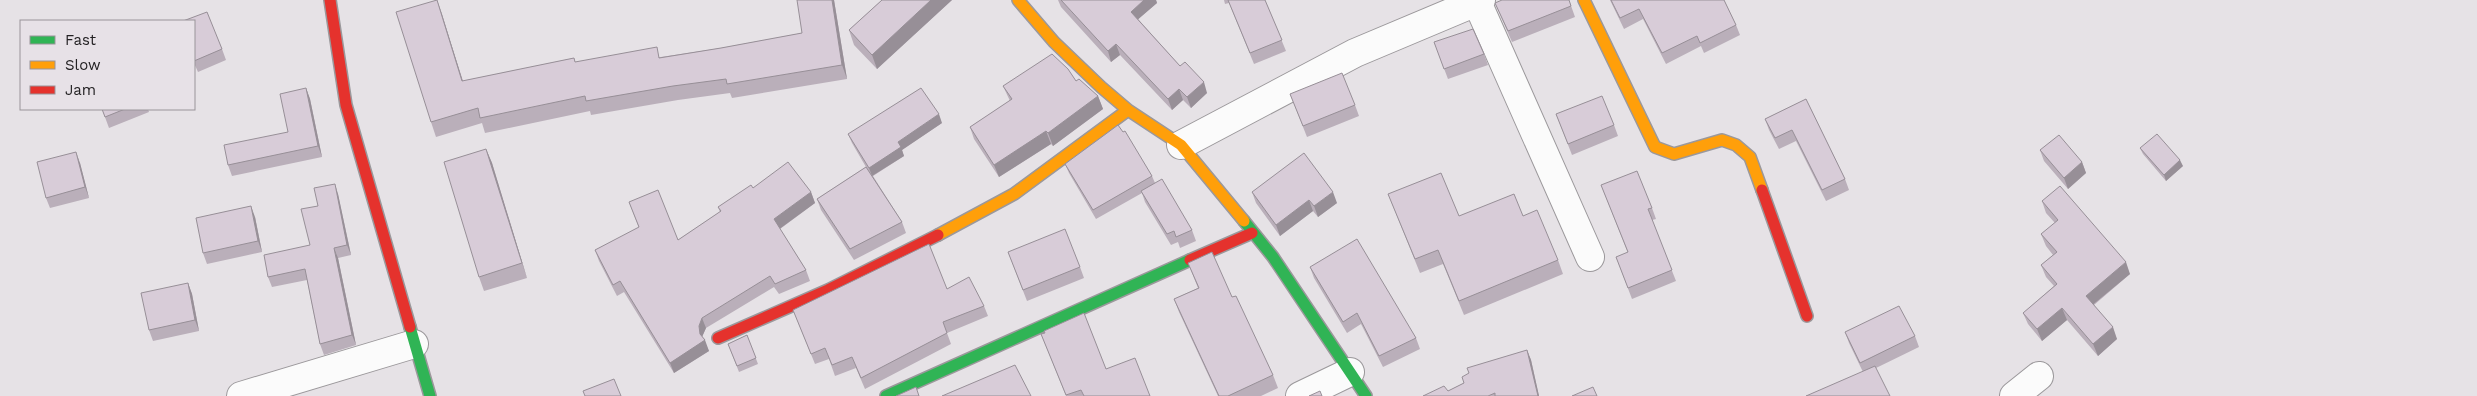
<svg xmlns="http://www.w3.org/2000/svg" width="2477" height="396" viewBox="0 0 2477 396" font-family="'Work Sans',sans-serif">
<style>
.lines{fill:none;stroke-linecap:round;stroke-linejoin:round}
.street-casing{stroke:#9b989b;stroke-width:30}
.fast-casing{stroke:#9b989b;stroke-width:14}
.slow-casing{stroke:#9b989b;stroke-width:14}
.jam-casing{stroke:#9b989b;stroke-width:14}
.street{stroke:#fbfbfb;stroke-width:28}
.fast{stroke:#30b455;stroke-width:11}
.slow{stroke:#ff9f0a;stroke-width:11}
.jam{stroke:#e5322d;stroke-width:11}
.wall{fill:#baafba}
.shaded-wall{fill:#978f97}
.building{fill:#d8ccd8;stroke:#978f97}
</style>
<rect width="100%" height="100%" fill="#e6e2e6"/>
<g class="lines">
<defs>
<path id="street" d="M1477,2L1590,257
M1181,145L1355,53L1481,0
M241,396L414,344
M1300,396L1350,372
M2014,396L2039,376"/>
<path id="fast" d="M1244,221L1273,257L1366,396
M410,327L430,396
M886,396L1190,260"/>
<path id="slow" d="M1018,0L1054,42L1101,87L1128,110L1181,145L1244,221
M1584,0L1655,147L1674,154L1722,140L1736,145L1750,157L1762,190
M938,235L1014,194L1128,110"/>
<path id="jam" d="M330,0L346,105L410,327
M1762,190L1807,316
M1190,260L1252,233
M718,338L828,290L938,235"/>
</defs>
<use href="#street" class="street-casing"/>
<use href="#fast" class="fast-casing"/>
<use href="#slow" class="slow-casing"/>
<use href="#jam" class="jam-casing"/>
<use href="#street" class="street"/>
<use href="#fast" class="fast"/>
<use href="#slow" class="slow"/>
<use href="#jam" class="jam"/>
</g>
<path class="wall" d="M437,0L463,81L574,58L575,62L661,57L721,48L802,33L834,0L847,79L732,98L730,93L678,100L591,115L590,111L485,133L482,123L436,137L431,122Z
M882,0H952L877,69L854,45L849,30Z
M1058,0H1156L1157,3L1138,19L1180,66L1207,93L1191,108L1183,100L1172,110L1120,55L1111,62L1061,7Z
M1224,0H1265L1286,51L1254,64L1229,3L1225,4Z
M1569,0L1575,17L1512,42L1495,3Z
M1610,0H1724L1736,25L1740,35L1704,53L1701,46L1666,64L1643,19L1624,29Z
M194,21L222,49L226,60L198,72L194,63Z
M1434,42L1484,54L1488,65L1448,79Z
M1076,81L1098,96L1103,109L1053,146L1051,144L999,177L974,139L970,127L1010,101L1003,86Z
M306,88L310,99L322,157L232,176L228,165L288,132Z
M1290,94L1355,105L1359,116L1307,137Z
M1806,99L1845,179L1849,190L1826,201L1796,141L1779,149L1769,130L1765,119Z
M102,109H148L149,112L109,128Z
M1556,114L1614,125L1618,136L1572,155Z
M942,123L902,150L904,156L873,176L902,222L906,233L854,260L821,210L817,199L866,167L852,143L848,134Z
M2140,148L2183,166L2166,181L2143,154Z
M486,149L492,163L527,278L484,291L479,277Z
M2040,150L2082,162L2086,173L2068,189L2044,161Z
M80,163L89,198L50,208L46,198Z
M1065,164L1152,176L1155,183L1192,230L1196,241L1180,248L1178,242L1171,245L1145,202L1142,193L1096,219L1069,173Z
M1601,185L1652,208L1656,219L1652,220L1676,281L1632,299L1616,257L1628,253Z
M753,188L811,192L815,203L780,229L806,270L810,281L779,294L774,287L706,328L702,337L709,351L674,373L624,292L617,296L599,261L595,250L639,228L629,202L678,240L720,212L718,207Z
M1252,192L1337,203L1318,217L1313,211L1280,236L1256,203Z
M338,194L351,255L338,258L356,345L324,355L320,344L307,280L272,287L268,277L310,245L318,206Z
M1388,194L1459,216H1523L1558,260L1563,274L1464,315L1443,264L1420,273Z
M2042,201L2130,274L2094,305L2117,339L2098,356L2067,320L2042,341L2028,324L2023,313L2054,286L2046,277L2041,265L2053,255L2046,246L2041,234L2055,223L2046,213Z
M255,217L262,252L207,264L203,253Z
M1008,252L1080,267L1084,278L1027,301Z
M1188,263L1232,297L1273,375L1278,388L1261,396H1218L1179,312L1174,299L1198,288Z
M1310,267L1416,338L1420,349L1383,367L1361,324L1347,333L1314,278Z
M188,283L192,294L199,331L153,341L149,330Z
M947,289L984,306L988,316L947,333L951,344L865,389L856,368L835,376L829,359L815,364L793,310Z
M1845,332L1915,336L1919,347L1876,368L1863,372L1849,343Z
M1041,334L1106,369L1150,396H1066Z
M747,335L758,364L739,372L728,344Z
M1527,350L1531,360L1539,396H1423L1448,391Z"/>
<path class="shaded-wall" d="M437,0L442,14L467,95L462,81Z
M832,0H834L847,79L842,65Z
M931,0H952L877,69L872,55Z
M1144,0H1156L1157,3L1135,22L1131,12Z
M1116,44L1120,55L1111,62L1108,51Z
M1204,82L1207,93L1191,108L1187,97Z
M306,88L310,99L322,157L318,146Z
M1179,89L1183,100L1172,110L1168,99Z
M1098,96L1103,109L1053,146L1048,133Z
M939,114L942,123L902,150L904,156L872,176L869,168L898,142Z
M1046,131L1051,144L999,177L994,165Z
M486,149L492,163L527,278L522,263Z
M76,152L80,163L89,198L85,187Z
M2180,160L2183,166L2166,181L2164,175Z
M2082,162L2086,173L2068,189L2064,178Z
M335,184L338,194L351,255L347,245Z
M811,192L815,203L778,230L774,219Z
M1333,192L1337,203L1318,217L1314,206Z
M1309,200L1313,211L1280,236L1276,225Z
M251,206L255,217L262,252L258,241Z
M334,248L338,258L356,345L352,335Z
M2126,262L2130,274L2090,307L2086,296Z
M188,283L192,294L199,331L195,320Z
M2062,308L2067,320L2042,341L2037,329Z
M702,318L706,328L702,337L705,340L709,351L674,373L670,363L700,334L699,326Z
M2113,327L2117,339L2098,356L2093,344Z
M1527,350L1531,360L1539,396H1538Z"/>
<path class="building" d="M437,0L462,81L574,58L575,62L657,47L659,58L721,48L802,33L797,0H832L842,65L727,84L726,79L673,86L586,101L585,96L480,118L478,108L431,122L396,12Z
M882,0H931L872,55L849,30Z
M1061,0H1144L1131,12L1180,66L1185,62L1204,82L1187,97L1179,89L1168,99L1116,44L1108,51Z
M1228,0H1265L1282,40L1250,53Z
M1502,0H1569L1571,6L1508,31L1495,3Z
M1611,0H1724L1736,25L1700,43L1697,36L1662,53L1639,9L1620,18Z
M207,12L222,49L194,61V21H183Z
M1473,29L1484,54L1444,69L1434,42Z
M1052,54L1068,69L1076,81L1079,79L1098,96L1048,133L1046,131L994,165L970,127L1012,99L1003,86Z
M1342,73L1355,105L1303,126L1290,94Z
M306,88L318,146L228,165L224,145L288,132L280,94Z
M921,88L939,114L898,142L901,147L869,168L848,134Z
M1602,96L1614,125L1568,144L1556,114Z
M1806,99L1845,179L1822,190L1792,130L1775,138L1765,119Z
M102,109H125L105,117Z
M1118,125L1123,132L1125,131L1152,176L1093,210L1065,164Z
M2157,134L2180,160L2164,175L2140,148Z
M2059,135L2082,162L2064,178L2040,150Z
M486,149L522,263L479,277L444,162Z
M76,152L85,187L46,198L37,162Z
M1304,153L1333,192L1314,206L1309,200L1276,225L1252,192Z
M788,162L811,192L774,219L806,270L775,284L770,276L702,318L699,326L700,334L705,340L670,363L620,281L613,285L595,250L639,227L629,202L658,190L678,240L721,211L718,207L751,185L753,188Z
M866,167L902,222L850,249L817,199Z
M1637,171L1652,208L1648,209L1672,270L1628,288L1616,257L1628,252L1601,185Z
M1441,173L1459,216L1514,194L1523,216L1537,210L1558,260L1459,301L1438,250L1415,259L1388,194Z
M1162,179L1192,230L1176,237L1174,231L1167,234L1141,191Z
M335,184L347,245L334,248L352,335L320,344L305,269L268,277L264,255L310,245L301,209L318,206L314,188Z
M2060,186L2126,262L2086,296L2113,327L2093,344L2062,308L2037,329L2023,313L2057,284L2041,265L2057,252L2041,234L2058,220L2042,201Z
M251,206L258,241L203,253L196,218Z
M1065,229L1080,267L1023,290L1008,252Z
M1357,239L1416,338L1379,356L1357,313L1343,322L1310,267Z
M929,244L947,289L969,277L984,306L943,322L947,333L861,378L852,357L832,365L825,348L811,354L793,310Z
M1212,252L1232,297L1236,296L1273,375L1228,396H1219L1174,299L1199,288L1188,263Z
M188,283L195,320L149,330L141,293Z
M1899,306L1915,336L1860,363L1845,332Z
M1084,313L1106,369L1135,358L1150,396H1084L1081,390L1066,395L1041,334L1045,333L1044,331Z
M747,335L756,358L737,366L728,344Z
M1527,350L1538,396H1495V393L1488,396H1423L1444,386L1448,391L1464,383L1462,377L1469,373L1467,368Z
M1015,365L1031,396H942Z
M1875,366L1890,396H1806Z
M614,379L621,396H585L583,391Z
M916,387L919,396H896Z
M1593,387L1597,396H1572Z
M1320,391L1322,396H1309Z"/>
<rect x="20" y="20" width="175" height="90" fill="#e7e1e7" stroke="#999499"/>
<rect x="30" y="36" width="25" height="8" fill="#30b455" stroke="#999499"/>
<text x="65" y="45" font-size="15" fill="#232123">Fast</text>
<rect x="30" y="61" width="25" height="8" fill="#ff9f0a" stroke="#999499"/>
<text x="65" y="70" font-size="15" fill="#232123">Slow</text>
<rect x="30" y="86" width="25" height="8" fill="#e5322d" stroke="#999499"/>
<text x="65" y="95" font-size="15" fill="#232123">Jam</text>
</svg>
